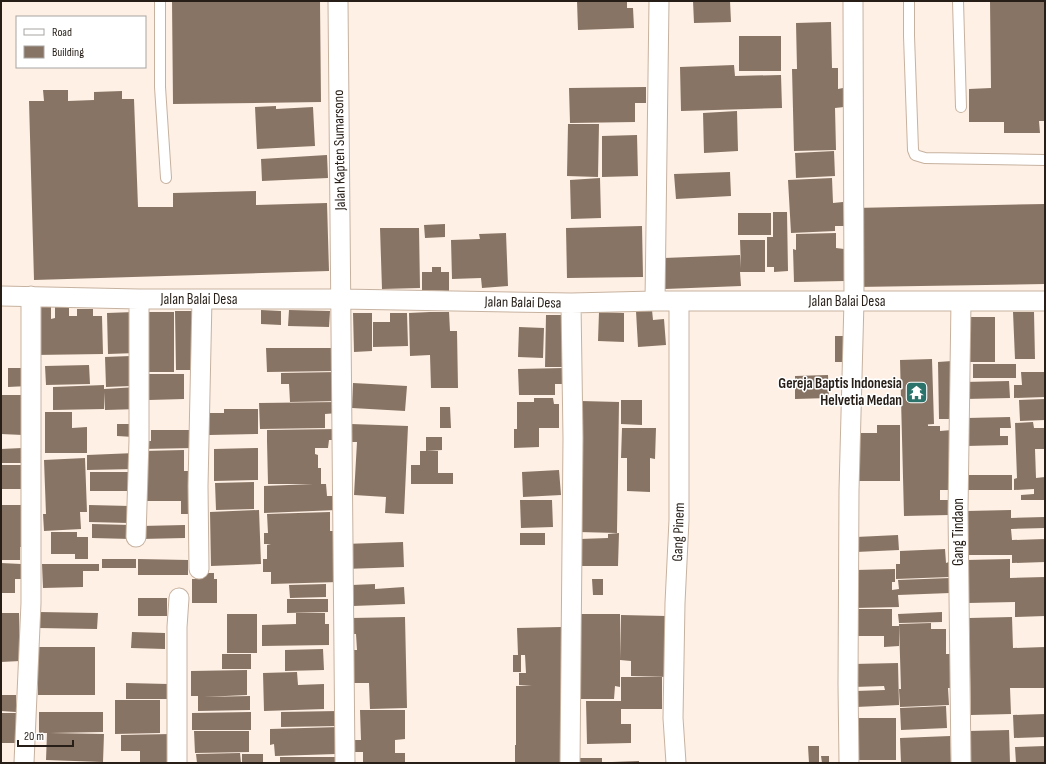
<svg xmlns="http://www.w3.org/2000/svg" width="1046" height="764" viewBox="0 0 1046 764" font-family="'Sofia Sans Condensed',sans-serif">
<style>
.building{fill:#887464}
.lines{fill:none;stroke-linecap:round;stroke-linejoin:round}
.lane-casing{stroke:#c7b2a0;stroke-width:12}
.street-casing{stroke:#c7b2a0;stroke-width:21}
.lane{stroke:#fff;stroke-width:10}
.street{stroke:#fff;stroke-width:19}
.labels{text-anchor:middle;stroke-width:3;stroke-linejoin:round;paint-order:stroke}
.street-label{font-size:15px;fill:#261e17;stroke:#fff}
.poi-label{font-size:15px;font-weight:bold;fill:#261e17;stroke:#fff;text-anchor:end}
</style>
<rect width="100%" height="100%" fill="#fef0e5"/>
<path class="building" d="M172,1H320L321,102L173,104Z
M577,1H627V8H633L634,28L578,30Z
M693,1H730L731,22L694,23Z
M990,1H1045V121H1039L1040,133H1004V122H969V89L991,88Z
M831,22L832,68H838V89L843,88L844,107L835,108L836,150L794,151L792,69H797L796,23Z
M739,36H781V71H739Z
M734,65L735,76L781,75L782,108L681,111L680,67Z
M646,87V103H635V122L570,123L569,88Z
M43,90H68V101L94,100V92L122,91V99H134L138,207H173V193L256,191V205L327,203L329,271L34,280L29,101H44Z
M276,106V109L313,107L315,146L257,149L255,107Z
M737,111L738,151L704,153L703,113Z
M568,124H599L598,177L567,176Z
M637,135L638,176L602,177V136Z
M834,151L835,176L796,178L795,153Z
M327,155L328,178L262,181L261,159Z
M730,172L731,196L676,199L674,174Z
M600,178L601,218L571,219L570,180Z
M832,178L833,203L843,202L844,226H835V231L791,233L788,180Z
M1045,204V284L856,287L854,208Z
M773,212H787L788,271L774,272V267H767V237H773Z
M738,213H771V235H738Z
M445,224V237L425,238L424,225Z
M642,226L643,277L567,278L566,228Z
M380,228H419L420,288L382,289Z
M506,233L508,286L482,288L481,278L452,279L451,240L480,239L479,234Z
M836,233V248L844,249L845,281L794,282L793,249L796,250V234Z
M740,240H765V272H740L741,286L665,289L664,258L740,255L741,268Z
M432,267H441V272H449V291L422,290V272H432Z
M33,303H51V319L55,318V305L69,304V316H77V309H93V316H102L103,354L34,355Z
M261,310L281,311V325L261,324Z
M289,310L330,311L329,327L288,326Z
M652,310L653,320L664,319L666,345L638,347L636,311Z
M175,311H196L197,370H176Z
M134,312L136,353L108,354L107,313Z
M148,312H174V372H148Z
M430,312H449L450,331H457L458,388H431L430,355L410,356L409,313Z
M599,312L624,313V342L598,341Z
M1013,312H1034L1035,359H1015Z
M353,313H372V351L354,352Z
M390,313H407L408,346L373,347V322H390Z
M546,315H563V367H545Z
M963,317H995V362H964Z
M519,327L544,328L543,358L518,357Z
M835,336H847V362H835Z
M266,348H335V371L267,372Z
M131,356V386L106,387L105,357Z
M932,359L934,424L919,425L928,424V426H940V431L952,430L953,490H940V500H949V515L904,516L900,360Z
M952,361L953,419H939L938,362Z
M973,364H1016V378H973Z
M89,365L90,384L46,385L45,366Z
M8,368H28V386L8,387Z
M564,368V384H555V395H519L518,369Z
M338,372L339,401L290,402L289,384H281V373Z
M1021,372H1045V397L1014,398V385H1022Z
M149,374H184V399L149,400Z
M828,375L829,398L795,399V376Z
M1009,381L1010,398L965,399L964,382Z
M353,383L407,386L405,411L352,408Z
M104,385V389L137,387L138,409L105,410L104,392V409L53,410V387Z
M1,395H24L23,435L1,434Z
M534,398H553L554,404H559V428H539V447L514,448V429H517V402H534Z
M1045,399V420L1020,421L1019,400Z
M621,400H642V425L621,424Z
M581,401L619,402L617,533L579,532Z
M338,402V413L325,414V428L260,429L259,403Z
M440,407H450L451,428H440Z
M224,409H258V434L209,435V413H224Z
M45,412H72V428L87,427V453H45Z
M1010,417L1011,428H1000V436H1008V445L966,446L967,418Z
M1033,422L1034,428H1045V449H1035L1036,478L1045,477V500H1021V495L1034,494V489L1014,490V479L1017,478L1015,423Z
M117,424H134V437L117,436Z
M351,424L408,426L404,514L385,513L386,497L354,495L357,442H350Z
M877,425H900V481H855V433H877Z
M622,428H656L655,459L650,458V492L627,491V458H621Z
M339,429V440H329L328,448H315V454L318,455V468H321V484H326L327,496H337V510L264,513V486L313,484H268L267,441H272H267V430Z
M151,430H194V448L142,449V441H151Z
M426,437H442V450L426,451Z
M22,448V463H1V449Z
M258,448V480L214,481V449Z
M184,450V471H193L194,514H181V501H144L143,451Z
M420,451H438V473H453V484H411V465H420Z
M135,453V469L87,470V455Z
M85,458L87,512H80L81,529L44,531L43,514H46L44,460Z
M1,465H22V489H1Z
M559,470L561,495L523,497L522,472Z
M90,472H135V491H90Z
M964,475H1012V490H964Z
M254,482V509L216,510L215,483Z
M520,500H552L553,527L521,528Z
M1,505H25V547H20V560H1Z
M89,505L130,506L129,523L89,522Z
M259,510L261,564L211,566L210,512Z
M1011,510V518L1045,517V528L1011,529L1012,540L1045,539V562L1012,563V555H968L967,511Z
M330,512V531H339L338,582L271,584V572H263V559H267V545L271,544H264V533H268L267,514Z
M92,524L131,525V539L92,538Z
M185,525V538L141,539V526Z
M51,532H77V537H88V559H75V554H51Z
M520,533H545V545H520Z
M619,533L618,566H576L580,539L608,538V534Z
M898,535L899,550L856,552V537Z
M403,542L404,567L344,569V544Z
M945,549L946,563L949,562V577L896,579V564H900V551Z
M102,559H136V568H102Z
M138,559L188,560V575H138Z
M1010,559V578L1045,577V616L1015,617V602L968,603L967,560Z
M1,563L21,564V579H15V593H1Z
M42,564H99V571H83V587L43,588Z
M895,569V582H892V590L899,589L898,580L950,578V593L898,595L899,607L854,608L856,570Z
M195,573H214V579H217V603H192V579H195Z
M592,579H603V595H593Z
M326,584V597L290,598L289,585Z
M375,584V589L404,587L405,604L353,606L352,585Z
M138,598H167V616H138Z
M287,599H328V612L287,613Z
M855,609H892V626H899V646L884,647V636H855Z
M39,612L98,613L97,629L38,628Z
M942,612V622L899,623L898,614Z
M1,613H19L20,661L1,662Z
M296,613H325V624H329V645L262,646V625L296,624Z
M227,614H257V653H227Z
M575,614H620V659L621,615L666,616L669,677L631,676V661L620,660V687L615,686L614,699H574Z
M405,617L407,708L370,709L369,683H352L348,650H357L356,634H351V618Z
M1012,617L1013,648L1045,647V688H1010L1011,714L971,715L969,618Z
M931,623V629H946V654H950V688H948L949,705L900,707L899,689H901L899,624Z
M561,627L562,763H515V745H516V686H532L519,685V673H526L525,655H518L517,628Z
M132,632L165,633V649L131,648Z
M38,647H95V695H38Z
M323,649L324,670L285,671V650Z
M222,654H251V669H222Z
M513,655H521V672H513Z
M898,663L899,705L856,707V691L885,690L884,686L854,687L853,664Z
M247,670V695L203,697L250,696V710L198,711V696H191V671Z
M297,672L298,685L324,684V709L264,711L263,673Z
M621,677H662V709H621V724H631V743L587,744L586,701H621Z
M126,683L168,684V699H126Z
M1,695H16V712L1,711Z
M115,700H160V733L115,734Z
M946,706L947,728L901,730L900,708Z
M360,710H405V739L395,740V753H405V763H363V752H350V740H361Z
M338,711L339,726L281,727V712Z
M39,712H103V732L50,733L104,734L103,762L46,760L47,733H39Z
M251,712V730H192V713Z
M1,713H23V743H1Z
M1045,714V737L1014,738L1013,715Z
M851,718H896V760H858Z
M339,727L336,754L275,756L274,744L270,745V729Z
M1009,730L1010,763H964L969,731Z
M194,731H249V752L195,753Z
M171,734V763H140V751H121V735Z
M950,736L951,763H901L900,738Z
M808,746H819V763H809Z
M1045,746V763H1016L1015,747Z
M240,753L241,763H197L196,754Z
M242,754H263V763H242Z
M821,756H829V763H822Z
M280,757H342V763H280Z
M576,758H602V763H576Z
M639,761V763H612V762Z"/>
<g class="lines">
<defs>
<path id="lane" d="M160,1V87L166,178
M909,1V36L913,150L915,155L925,158L1045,160
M958,1L961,107"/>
<path id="street" d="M338,1L345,763
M1,296L139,299H341L571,303L655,301H1045
M655,301L659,1
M961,301L958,511L961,763
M136,537L139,440V299
M199,569L198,486L202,299
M24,763L31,603V296
M177,763V627L179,598
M570,763L573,438L571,303
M676,763L673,718L675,603L679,520V301
M849,763L848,684L849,490L854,301L853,1"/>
</defs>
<use href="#lane" class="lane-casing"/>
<use href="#street" class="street-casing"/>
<use href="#lane" class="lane"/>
<use href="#street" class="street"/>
</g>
<defs>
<symbol id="temple-square" viewBox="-11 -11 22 22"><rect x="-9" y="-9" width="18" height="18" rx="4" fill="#2c736b" stroke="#fff"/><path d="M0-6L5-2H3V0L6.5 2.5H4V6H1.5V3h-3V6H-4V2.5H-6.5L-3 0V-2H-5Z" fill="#fff"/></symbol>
</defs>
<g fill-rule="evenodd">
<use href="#temple-square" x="904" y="380" width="25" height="25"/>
</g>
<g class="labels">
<g class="street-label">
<text transform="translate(339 150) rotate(-91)" y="5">Jalan Kapten Sumarsono</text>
<text x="199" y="304">Jalan Balai Desa</text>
<text x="847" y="306">Jalan Balai Desa</text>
<text transform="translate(523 302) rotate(1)" y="5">Jalan Balai Desa</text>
<text transform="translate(678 532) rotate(-88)" y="5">Gang Pinem</text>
<text transform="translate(958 532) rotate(-90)" y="5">Gang Tindaon</text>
</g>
<g class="poi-label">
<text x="902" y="388">Gereja Baptis Indonesia<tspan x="902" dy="17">Helvetia Medan</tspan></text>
</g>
</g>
<rect width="1046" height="764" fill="none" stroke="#261e17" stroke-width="4"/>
<rect x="16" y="16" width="130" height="52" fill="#ffffff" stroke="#a8a5a2"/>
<rect x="24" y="29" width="20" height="6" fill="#ffffff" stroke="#a8a5a2"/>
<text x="52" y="36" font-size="12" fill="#261e17">Road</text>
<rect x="24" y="46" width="20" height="12" fill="#887464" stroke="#a8a5a2"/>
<text x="52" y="56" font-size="12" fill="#261e17">Building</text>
<path d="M18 740v6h55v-6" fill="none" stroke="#261e17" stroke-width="2"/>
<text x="24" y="740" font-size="12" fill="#261e17" stroke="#ffffff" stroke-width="3" paint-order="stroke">20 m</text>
</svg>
